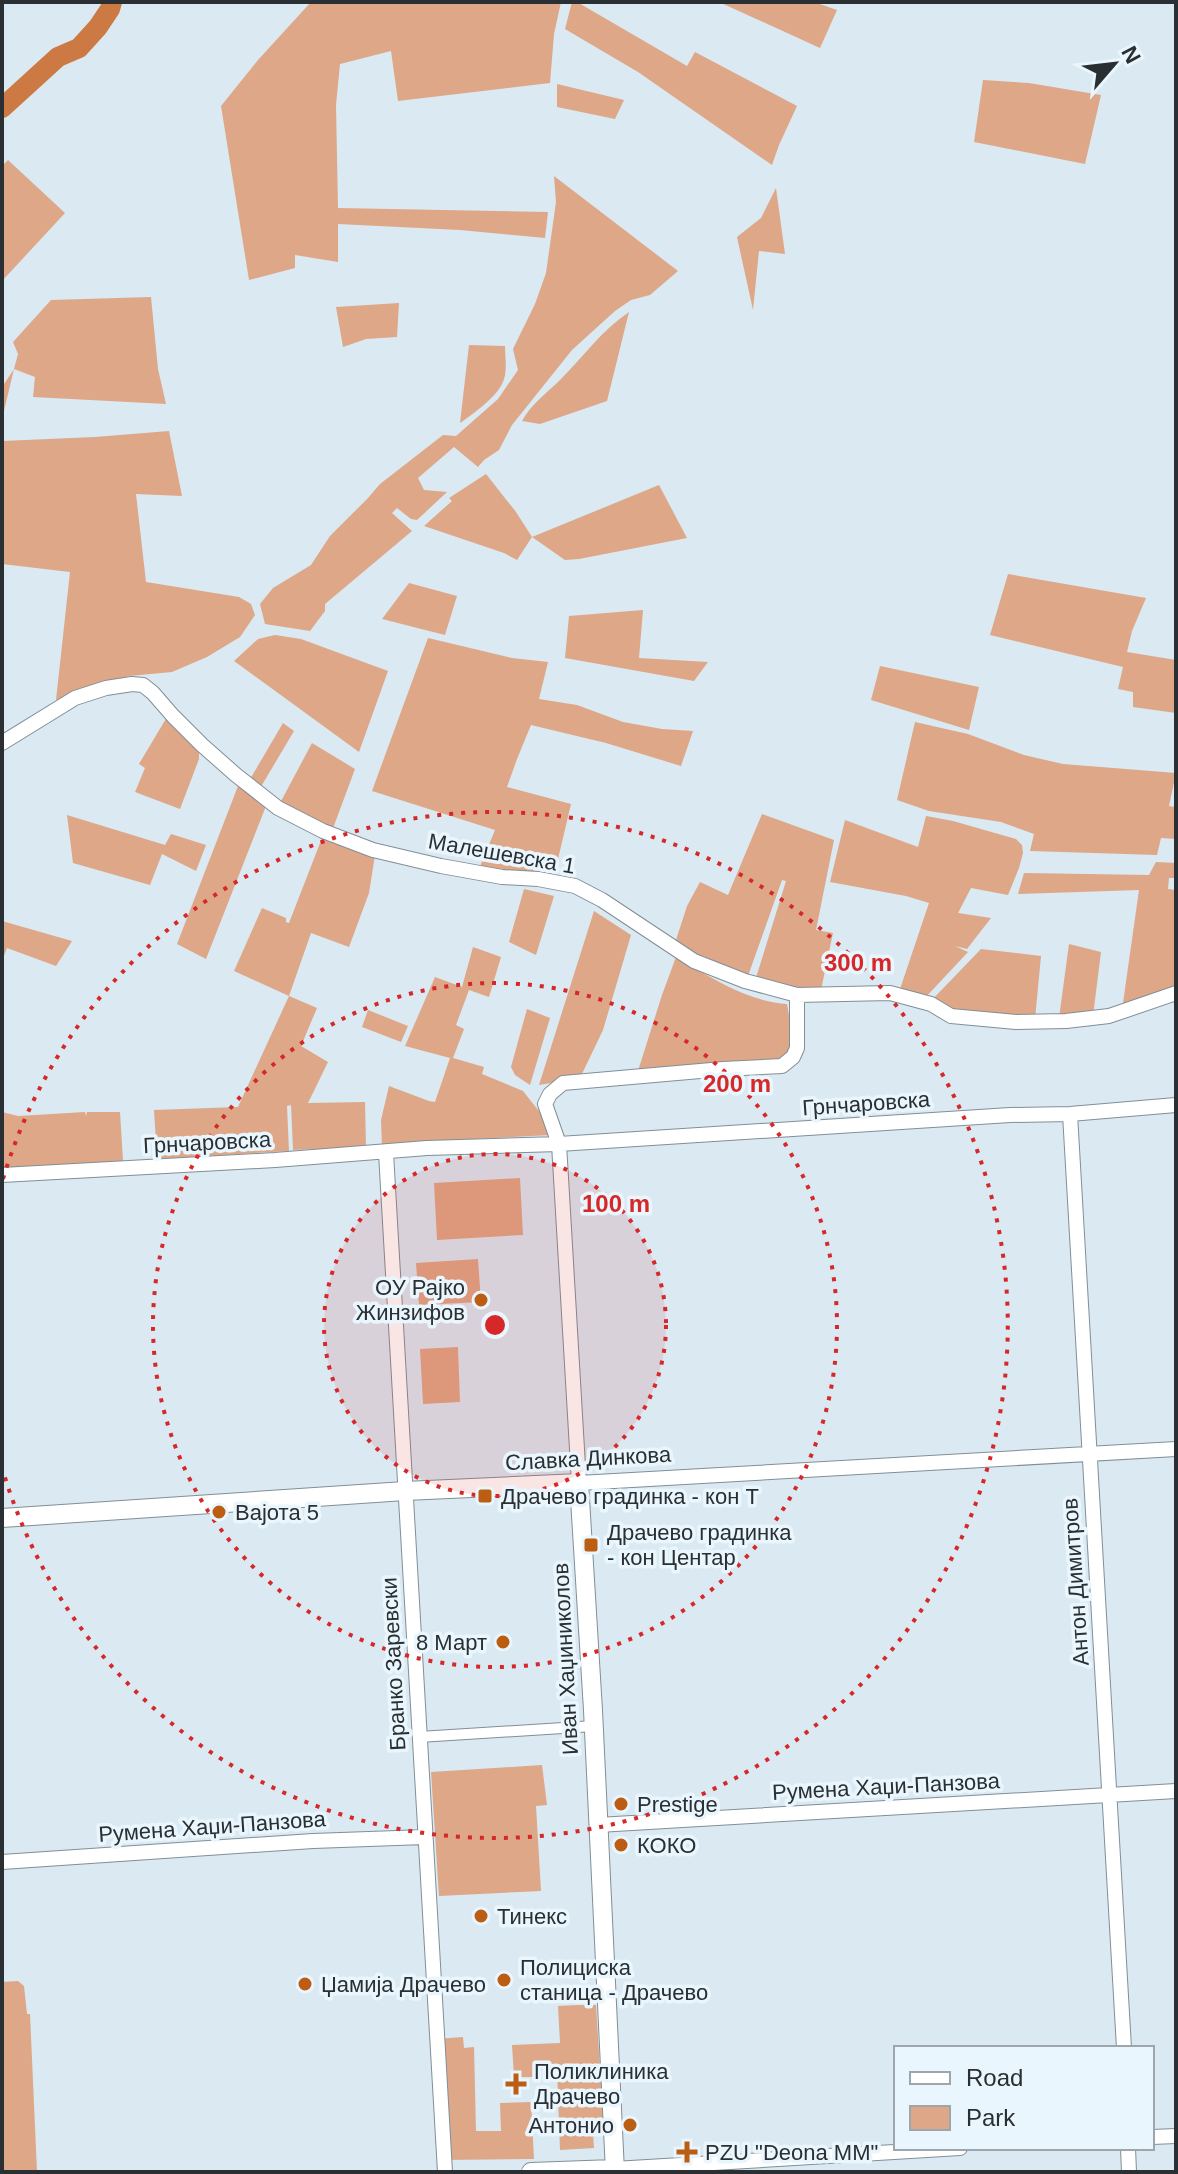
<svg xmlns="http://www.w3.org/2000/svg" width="1178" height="2174" viewBox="0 0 1178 2174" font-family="Arial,sans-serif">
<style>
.green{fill:#dea787}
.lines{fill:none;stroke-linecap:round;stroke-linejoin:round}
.river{stroke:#cd7944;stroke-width:20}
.pedestrian-casing{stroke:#818f97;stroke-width:12}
.minor-casing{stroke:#818f97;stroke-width:16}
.tertiary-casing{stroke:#818f97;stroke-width:20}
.pedestrian{stroke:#fff;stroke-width:10}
.minor{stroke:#fff;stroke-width:14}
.tertiary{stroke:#fff;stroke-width:18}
.ring{fill:none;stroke:#d62828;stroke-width:4;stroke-dasharray:4 8}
.poi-dot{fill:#bb5d12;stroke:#eaf6fd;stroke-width:3}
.labels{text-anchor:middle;stroke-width:7;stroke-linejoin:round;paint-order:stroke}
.street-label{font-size:22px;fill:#292f32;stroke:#eaf6fd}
.poi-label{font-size:22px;fill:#292f32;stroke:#eaf6fd;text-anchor:start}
.centre{fill:#d62828;stroke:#eaf6fd;stroke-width:4}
.ring-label{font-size:24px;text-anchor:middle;font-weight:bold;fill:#d62828;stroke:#eaf6fd;stroke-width:7;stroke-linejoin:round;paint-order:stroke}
</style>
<rect width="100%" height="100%" fill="#dae9f2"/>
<path class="green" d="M311,2H561L554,34L550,83L398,101L391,51L340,64L336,105L338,208L548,212L545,238L460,230L338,224V262L295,255V268L249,280L221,106L258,60Z
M572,2H577L687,66L695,52L797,106L779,145L772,165L638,72L565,29Z
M719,2H814L837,10L820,48Z
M983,80L1029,83L1101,95L1085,164L974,142Z
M557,84L624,100L615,119L557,107Z
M8,160L65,213L2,281V166Z
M554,176L678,271L650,295L631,300L615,311L572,350L512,425L499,450L484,460L478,467L454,447L418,478L424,490L447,492L417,520L411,519L397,508L392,513L412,531L325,604V611L310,631L265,624L260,604L273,588L311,565L330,536L368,498L380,484L443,435L456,436L498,399L518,370L513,349L535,304L546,273L556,202Z
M776,188L785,254L759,251L753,310L737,237L761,218Z
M151,297L158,369L166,404L33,397L35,377L14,369L2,419V387L14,369L18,354L13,342L51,300Z
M399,303L397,337L366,339L343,347L336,307Z
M629,312L607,401L540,424L522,421C531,404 547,393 561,379C583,357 602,330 629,312Z
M469,345L505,346C505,358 508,373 502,384C496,397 472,415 460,423Z
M169,431L182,496L136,494L146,582L239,597L251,604L255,615L240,637L207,657L172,672L129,676L56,700L70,572L2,564V441L95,437Z
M486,474L516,512L532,537L659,485L687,538L579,559L565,560L532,537L517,560L504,553L424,526L452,501L449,498Z
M1008,574L1146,598L1132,631L1127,652L1176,660V713L1133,707V692L1118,689L1123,667L990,635Z
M409,583L457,596L445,635L382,619Z
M643,610L639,658L708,662L694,681L565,658L569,616Z
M275,635L301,639L388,671L359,752L234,661L258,639Z
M428,638L512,658L548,662L539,699L577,705L623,722L662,729L693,731L681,766L606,743L531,725L517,759L507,787L571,804L554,876L479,869L495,830L372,791Z
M880,666L979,687L969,730L871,700Z
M167,717L199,753V759L180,809L135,792L145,768L139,764Z
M915,722L968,734L1024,755L1063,764L1176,773L1169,806L1176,807V839L1161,838L1157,855L1030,851L1034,834L1001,822L929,811L897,800Z
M283,723L294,731L259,790L249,781Z
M312,743L355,769L332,831L279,805Z
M238,786L266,806L206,959L177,944Z
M762,814L834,840L816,930L833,933L821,990L775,988L755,981L786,881L782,880L748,976L703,956L702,958L675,943L687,906L700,882L728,895Z
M67,815L165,845L171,834L206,845L196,871L162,854L150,885L73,863Z
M926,816L953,821L1016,839L1022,845L1023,853L1019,868L1008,895L971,888L958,913L991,918L967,949L955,946L968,952L924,999L899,992L929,903L906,896L830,882L845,820L918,847Z
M322,838L339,845L375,855L369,893L349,947L311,933L289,996L317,1008L301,1046L328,1062L308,1103L365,1102L366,1147L293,1150L291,1105L287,1106L289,1151L157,1159L154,1110L238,1107L289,996L234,971L262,908L286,918V922L289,923Z
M1156,862L1176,863V878H1169L1168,889L1176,890V991L1122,1010L1139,890L1018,894L1024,873L1149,875Z
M524,889L554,896L536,955L509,942Z
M594,911L631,935L603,1030L580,1078L539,1085Z
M2,921L72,941L56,966L7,948L2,961Z
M1069,944L1101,952L1093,1016L1059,1018Z
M473,947L501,957L489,997L469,990L456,1025L464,1029L453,1058L484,1067L482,1074L523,1091L542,1115L551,1135L417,1142L382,1148L381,1120L389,1086L429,1101L435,1102L450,1058L405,1046L435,977L462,987Z
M981,949L1041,956L1035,1019L950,1012L929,1003Z
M676,957C712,978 746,1001 787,1004L794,1044L789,1058L766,1065L637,1074L662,995Z
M527,1009L550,1018L530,1085L515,1075L511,1067Z
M368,1010L408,1026L401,1042L362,1027Z
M2,1112L18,1116L85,1112L86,1116L87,1112H120L123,1161L2,1168Z
M520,1178L523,1235L437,1240L434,1183Z
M478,1259L481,1302L419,1305L416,1263Z
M458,1347L460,1402L423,1404L420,1349Z
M542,1765L547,1805L536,1806L541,1891L439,1896L431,1772Z
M18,1981L24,1986L27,2014H30L37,2172H2V1982Z
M578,2005H596L603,2117L592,2120L594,2148L560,2150L557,2070H537V2077H514L512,2045L560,2043L558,2006Z
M463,2037L464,2048L474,2047L476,2131H501L500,2103L531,2102L534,2159L444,2160L436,2039Z"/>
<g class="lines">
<path class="river" d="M2,108L58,57L79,48L98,27L110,9L112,2"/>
<defs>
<path id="pedestrian" d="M419,1737L594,1726"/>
<path id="minor" d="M2,743L75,698L106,688L132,684L143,685L153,693L173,716L202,745L236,775L278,808L323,831L373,850L441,866L502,877L538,879L575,886L602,900L694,961L745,981L797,995L890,993L931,1004L951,1016L1016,1022L1066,1021L1109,1016L1176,993
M797,995V1048L793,1057L782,1066L723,1069L563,1083L550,1094L545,1104L559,1144L579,1483L1176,1449
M1070,1114L1124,2048
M386,1153L445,2172
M2,1175L275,1160L427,1148L559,1144L1010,1115L1070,1114L1176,1105
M598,1825L1176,1791
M2,1862L313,1841L425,1837
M1152,2137L1176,2136
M1128,2148L1129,2172
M614,2169L960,2148"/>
<path id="tertiary" d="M2,1518L405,1491L579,1483L593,1710L615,2172
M531,2172L614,2169"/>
</defs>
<use href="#pedestrian" class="pedestrian-casing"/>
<use href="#minor" class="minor-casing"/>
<use href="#tertiary" class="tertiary-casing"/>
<use href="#pedestrian" class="pedestrian"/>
<use href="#minor" class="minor"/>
<use href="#tertiary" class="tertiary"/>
</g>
<circle cx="495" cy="1325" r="171" fill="#d62828" fill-opacity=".12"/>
<g class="ring">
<circle cx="495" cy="1325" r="171"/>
<circle cx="495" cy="1325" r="342"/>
<path d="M3 1179A513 513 0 1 1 3 1471"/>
</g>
<g class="poi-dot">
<circle cx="481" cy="1300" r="8"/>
<rect x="477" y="1488" width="16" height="16" rx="4"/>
<circle cx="219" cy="1512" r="8"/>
<rect x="583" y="1537" width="16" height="16" rx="4"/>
<circle cx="503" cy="1642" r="8"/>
<circle cx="621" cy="1804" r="8"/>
<circle cx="621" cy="1845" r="8"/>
<circle cx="481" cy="1916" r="8"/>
<circle cx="504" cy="1980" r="8"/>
<circle cx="305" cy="1984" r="8"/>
<path d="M512 2072h8v8h8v8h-8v8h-8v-8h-8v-8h8z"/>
<circle cx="630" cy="2125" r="8"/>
<path d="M683 2140h8v8h8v8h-8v8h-8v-8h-8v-8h8z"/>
</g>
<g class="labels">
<g class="street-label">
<text transform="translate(502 853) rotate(10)" y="8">Малешевска 1</text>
<text transform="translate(866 1103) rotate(-4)" y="8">Грнчаровска</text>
<text transform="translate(207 1142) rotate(-3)" y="8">Грнчаровска</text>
<text transform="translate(588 1458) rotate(-3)" y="8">Славка Динкова</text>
<text transform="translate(1075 1582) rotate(-94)" y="8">Антон Димитров</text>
<text transform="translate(565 1659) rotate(-93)" y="8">Иван Хаџиниколов</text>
<text transform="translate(393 1664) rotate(-93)" y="8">Бранко Заревски</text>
<text transform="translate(886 1786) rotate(-3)" y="8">Румена Хаџи-Панзова</text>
<text transform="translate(212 1826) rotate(-4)" y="8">Румена Хаџи-Панзова</text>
</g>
<g class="poi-label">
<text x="465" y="1295" text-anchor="end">ОУ Рајко<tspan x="465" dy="25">Жинзифов</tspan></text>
<text x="501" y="1504">Драчево градинка - кон Т</text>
<text x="235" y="1520">Вајота 5</text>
<text x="607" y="1540">Драчево градинка<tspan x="607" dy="25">- кон Центар</tspan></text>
<text x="487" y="1650" text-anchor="end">8 Март</text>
<text x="637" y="1812">Prestige</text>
<text x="637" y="1853">КОКО</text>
<text x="497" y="1924">Тинекс</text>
<text x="520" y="1975">Полициска<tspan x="520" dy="25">станица - Драчево</tspan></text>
<text x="321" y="1992">Џамија Драчево</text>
<text x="534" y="2079">Поликлиника<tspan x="534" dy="25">Драчево</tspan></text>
<text x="614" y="2133" text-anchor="end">Антонио</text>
<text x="705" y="2160">PZU "Deona MM"</text>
</g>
</g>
<circle cx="495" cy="1325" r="12" class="centre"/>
<g class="ring-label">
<text x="858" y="971">300 m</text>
<text x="737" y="1092">200 m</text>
<text x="616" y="1212">100 m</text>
</g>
<rect width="1178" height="2174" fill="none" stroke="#292f32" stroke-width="8"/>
<rect x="894" y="2046" width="260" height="104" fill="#eaf6fd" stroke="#9da6ac" stroke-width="2"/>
<rect x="910" y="2072" width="40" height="12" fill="#ffffff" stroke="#9da6ac" stroke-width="2"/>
<text x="966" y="2086" font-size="24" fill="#292f32">Road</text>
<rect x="910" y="2106" width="40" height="24" fill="#dea787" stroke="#9da6ac" stroke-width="2"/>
<text x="966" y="2126" font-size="24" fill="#292f32">Park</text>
<g transform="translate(1114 64) rotate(62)" stroke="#eaf6fd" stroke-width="6" paint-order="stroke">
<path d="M0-6L14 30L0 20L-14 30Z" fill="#292f32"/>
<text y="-12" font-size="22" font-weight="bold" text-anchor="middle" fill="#292f32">N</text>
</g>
</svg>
